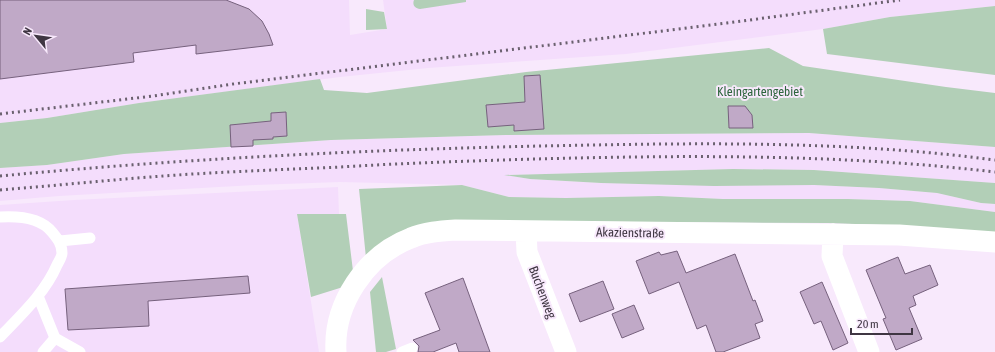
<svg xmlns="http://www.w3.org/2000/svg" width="995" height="352" viewBox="0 0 995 352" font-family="'Asap Condensed',sans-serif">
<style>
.built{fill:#f4ddfc}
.green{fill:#b2cfb7}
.building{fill:#c0a9c7;stroke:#76617d}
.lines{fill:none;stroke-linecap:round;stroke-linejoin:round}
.lane{stroke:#fff;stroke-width:11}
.street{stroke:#fff;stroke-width:21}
.rail{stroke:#6a606e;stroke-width:3;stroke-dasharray:2 4;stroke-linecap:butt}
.labels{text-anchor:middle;stroke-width:4;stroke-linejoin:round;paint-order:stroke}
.park-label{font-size:13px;fill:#2d653d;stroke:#f8e9fc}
.street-label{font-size:13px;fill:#3f3642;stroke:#f8e9fc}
</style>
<rect width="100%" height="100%" fill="#f8e9fc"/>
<path class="built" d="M0,0H349L350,35L387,29L383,0H995V6L890,17L823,29L626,54L428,68L340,77L139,103L47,118L0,123Z
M809,133L995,147V183L814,170L733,169L506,175L530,179L601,183L814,185L879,188L937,193L981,203L995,204V212L910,201L848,199H723L659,196L566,198L509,197L462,185L340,182L255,185L59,196L0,201V168L47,165L124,154L331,140L506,135Z
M338,187L339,214H297L319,352H0V205L74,200Z"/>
<path class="green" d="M414,0H466V2L420,9C415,8 412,5 414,0Z
M995,6V75L827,54L823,29L890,17Z
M366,9L384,12L387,29L366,30Z
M769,48L803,66L946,87L995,93V147L809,133L506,135L331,140L124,154L47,165L0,168V123L47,118L139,103L320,79L324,90L367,93L526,72Z
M733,169L814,170L995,183V204L981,203L937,193L879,188L814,185L714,186L601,183L530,179L504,175Z
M462,185L509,197L566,198L659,196L723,199H848L910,201L995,212V234L910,226L828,223L465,221L366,258L359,189Z
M297,214H346L353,271L343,287L311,297Z
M382,277L396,349L386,352H376L370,292Z"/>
<path class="building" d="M0,0H226L249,9L262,21L269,34L273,45L196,54V45L133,53L134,62L0,79Z
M540,75L544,129L514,131V125L488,127L486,105L525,102L524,76Z
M728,106H745L752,115L753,128H729Z
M286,112L287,136L273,137V139L253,140V146L231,147L230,125L271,121V113Z
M677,251L686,273L735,254L753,301L755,300L763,321L755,324L760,338L723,352H716L706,325L697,329L679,282L649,294L636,261L659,252L661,255Z
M898,257L905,274L930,265L938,285L913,296L916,305L909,308L922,339L896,350L883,319L886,318L866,270Z
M248,276L250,293L148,301L149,326L68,330L65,289Z
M463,278L490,352H459L456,343L433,352H418L419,346L413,340L440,330L425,293Z
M603,281L614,309L580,322L569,294Z
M822,282L848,343L833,350L821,321L814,324L800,292Z
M634,305L644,329L622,338L612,314Z"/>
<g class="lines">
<path class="lane" d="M0,217C17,216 40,217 52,232C57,238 62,244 62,253C62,257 59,261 57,265C45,293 21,315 0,337
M60,241L90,238
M38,296L55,338L43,352
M55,338L80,352
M402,352L412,348"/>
<path class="street" d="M526,231L527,252L566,352
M833,234L832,256L869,352
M336,352C333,304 366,255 411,238C425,232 441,231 456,230L899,235L995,242"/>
<path class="rail" d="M0,114L153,96L233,84L727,23L900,0
M0,176C179,159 360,150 540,146C692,143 844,140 995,160
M0,190C50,186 100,181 150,177C213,172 276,170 340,167C405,163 470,161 535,159C688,155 842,154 995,172"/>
</g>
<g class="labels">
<g class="park-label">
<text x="760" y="96">Kleingartengebiet</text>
</g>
<g class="street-label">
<text transform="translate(630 232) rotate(1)" y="5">Akazienstraße</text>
<text transform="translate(543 292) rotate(69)" y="5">Buchenweg</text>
</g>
</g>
<g transform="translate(36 36) rotate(299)" stroke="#f8e9fc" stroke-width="3" paint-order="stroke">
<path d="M0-3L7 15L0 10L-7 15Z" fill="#3f3642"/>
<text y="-6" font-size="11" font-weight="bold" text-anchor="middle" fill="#3f3642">N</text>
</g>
<path d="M851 328v6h61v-6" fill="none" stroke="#3f3642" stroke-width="2"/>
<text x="857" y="328" font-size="12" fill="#3f3642" stroke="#f8e9fc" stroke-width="3" paint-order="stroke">20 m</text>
</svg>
